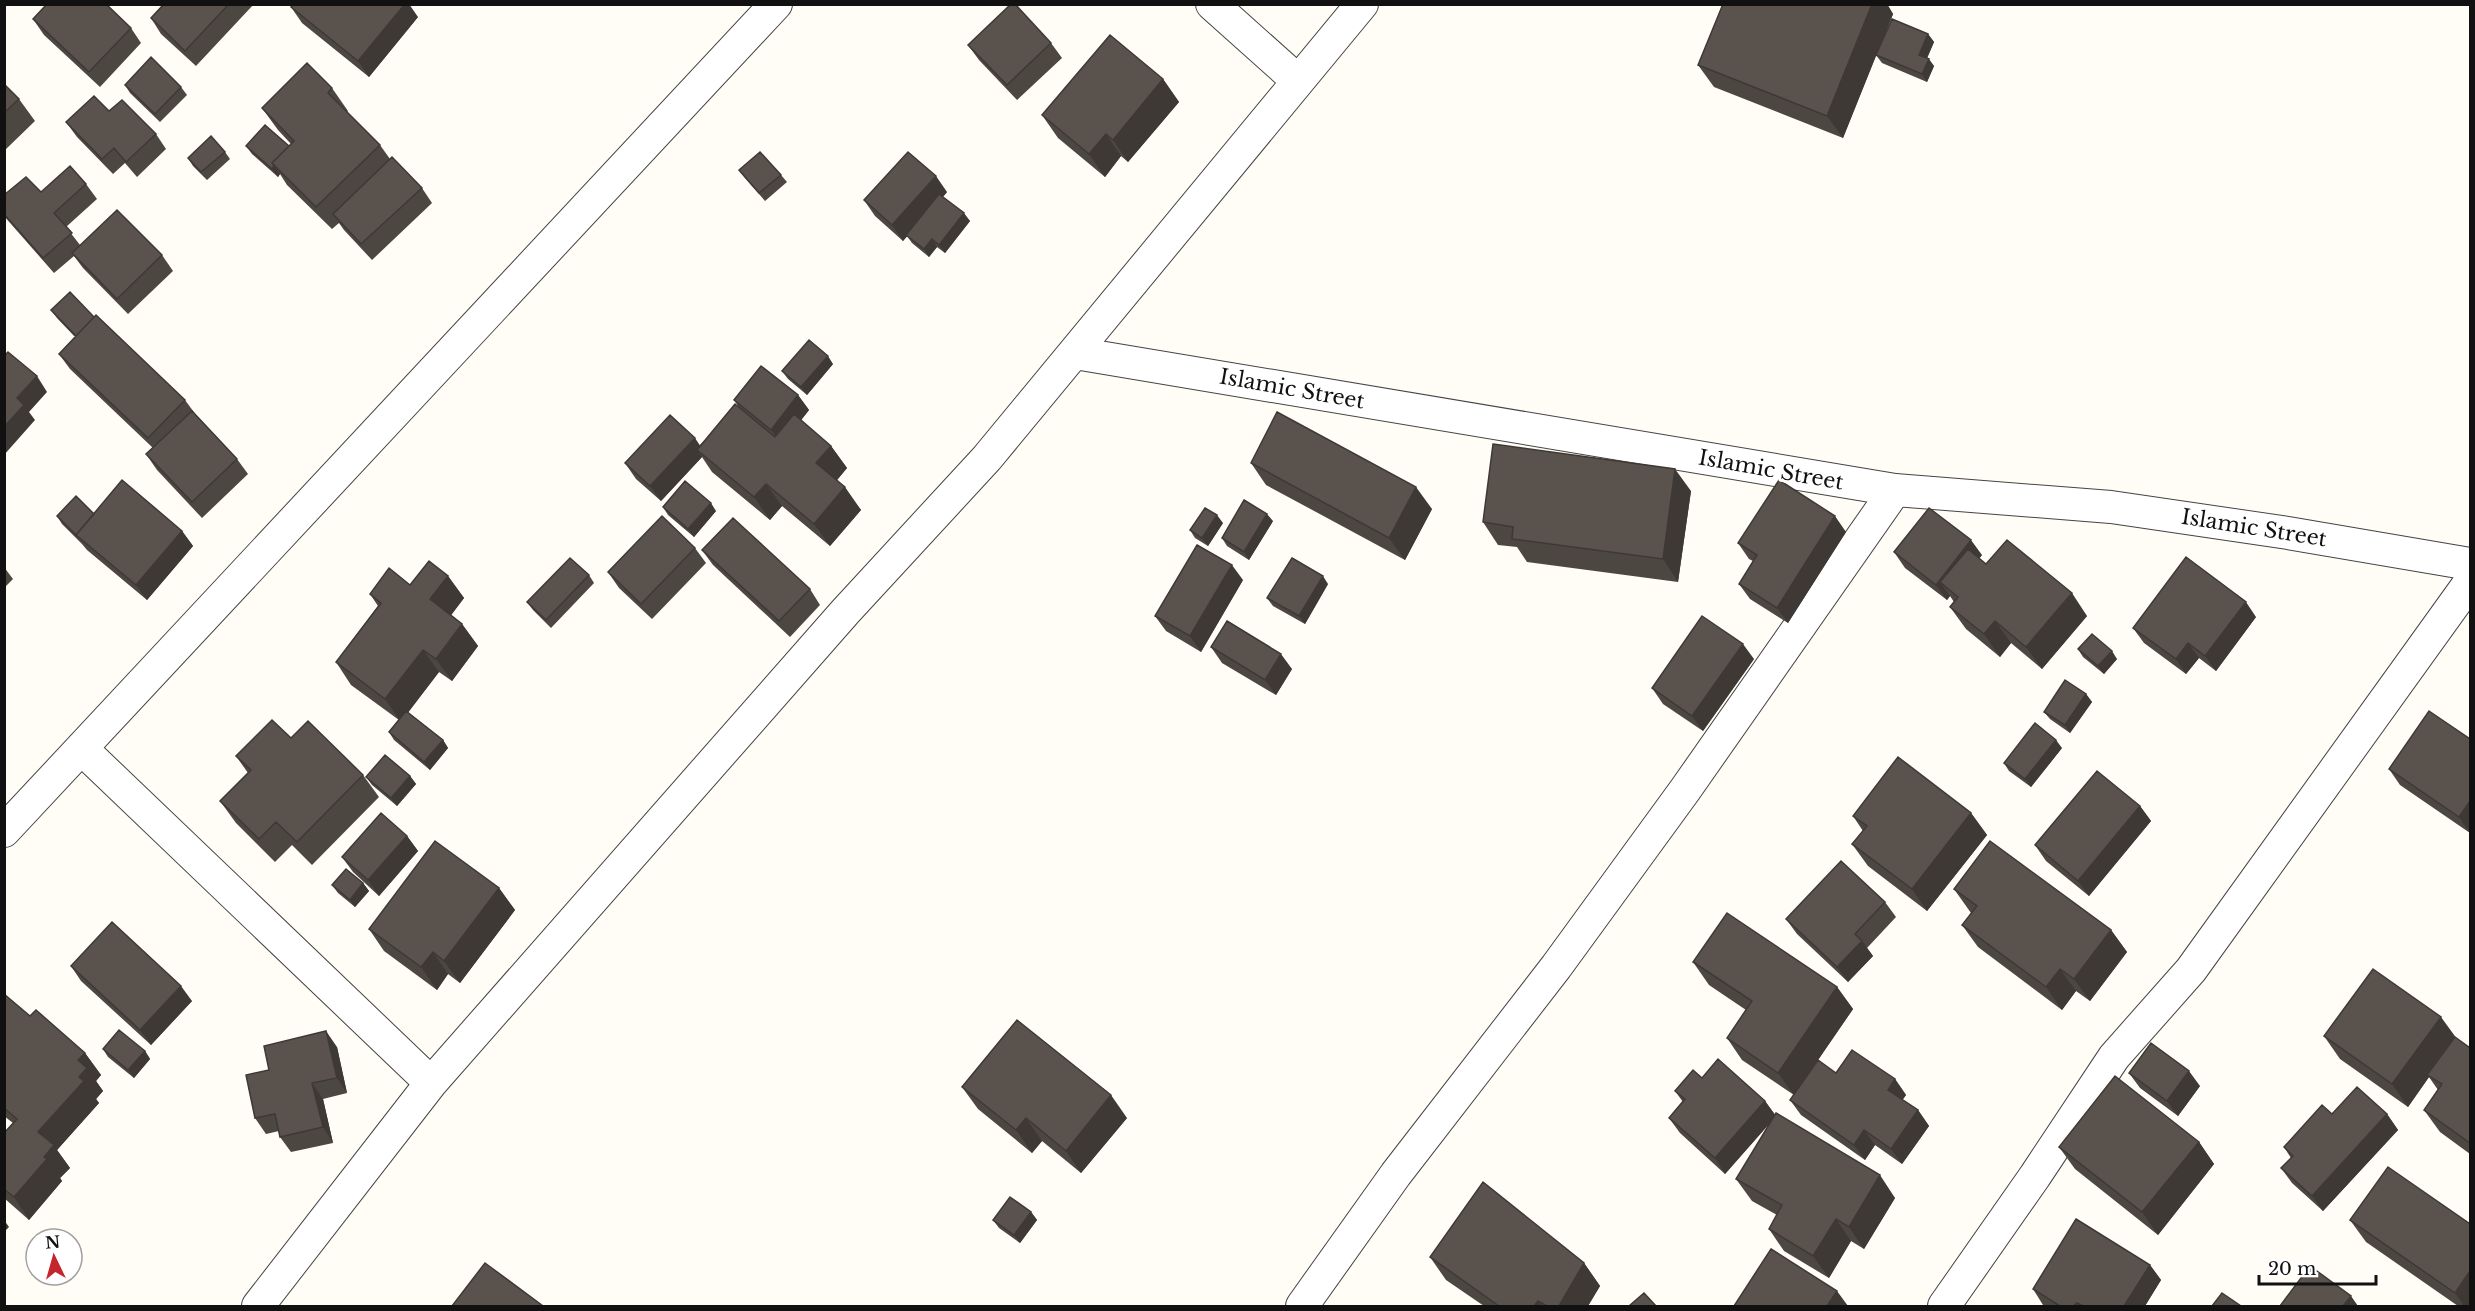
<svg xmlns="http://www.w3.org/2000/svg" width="2475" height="1311" viewBox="0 0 2475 1311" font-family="'Libre Baskerville',serif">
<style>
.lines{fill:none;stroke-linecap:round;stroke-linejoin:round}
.minor-casing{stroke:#444;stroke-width:34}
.minor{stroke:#fff;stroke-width:32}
.wall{fill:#4d4742}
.shaded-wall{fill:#3f3936}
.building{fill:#5a524d;stroke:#3f3936;stroke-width:1.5}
.labels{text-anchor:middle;stroke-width:6;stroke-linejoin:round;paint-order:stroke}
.street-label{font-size:21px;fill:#111;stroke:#fff}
</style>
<rect width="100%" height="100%" fill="#fffdf5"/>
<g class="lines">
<defs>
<path id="minor" d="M1212,4L1298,81
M1075,353L1895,490L2111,507L2288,533L2470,564
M82,749L431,1083
M4,831L776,4
M258,1306L431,1083L845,612L987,458L1362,4
M1302,1306L1396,1174L1556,967L1685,790L1895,490
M1944,1306L2035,1176L2114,1057L2191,970L2470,582"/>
</defs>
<use href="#minor" class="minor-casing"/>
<use href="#minor" class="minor"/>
</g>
<path class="wall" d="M164,4H254L196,66L161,34L151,18Z
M1723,4H1887L1893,14L1878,52L1928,34L1934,42L1927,58L1934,66L1927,82L1882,63L1876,55L1843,138L1714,87L1698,65Z
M291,7L418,17L369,77L302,23Z
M33,19L131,28L141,43L100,87L44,35Z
M1051,43L1062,58L1017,100L979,60L968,45Z
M1163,79L1179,102L1128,162L1121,156L1105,177L1058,138L1042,115Z
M4,84L19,99L35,121L4,151Z
M125,85L181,87L187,95L160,122L130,93Z
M332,88L348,111L347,112L380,145L390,159L422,188L432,203L372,260L344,230L339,223L332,229L287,185L280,174L278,177L252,154L246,146H289L291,144L278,130L262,108Z
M66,122L156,134L166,149L137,177L125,163L113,174L77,137Z
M225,152L230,159L207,180L193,166L188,158Z
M739,170L781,175L787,182L765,201L745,178Z
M86,184L97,199L66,227L80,245L162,255L173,271L128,314L83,268L74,256L54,273L4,216V195L41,192Z
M947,192L943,197L970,221L945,253L937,247L929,257L912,243L907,236L903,241L875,216L864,200Z
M51,310L94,317L185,400L196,415L237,459L248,474L202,518L157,470L146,454L153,448L70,369L59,354L75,337L57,318Z
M833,364L807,395L788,379L782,371Z
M798,395L809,410L801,420L831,446L847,468L837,480L861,510L830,546L782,506L770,520L712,472L702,457L661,501L636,479L625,463L700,445L738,406L734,400Z
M1251,463L1432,509L1405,560L1266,485Z
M1691,491L1678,582L1527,562L1517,547L1498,545L1483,522Z
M663,507L716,511L694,537L668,515Z
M94,514L182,531L193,546L147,600L87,550L82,544L62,524L57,516Z
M1273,521L1249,560L1227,546L1222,538Z
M1223,523L1208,546L1195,538L1190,530Z
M1846,532L1788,623L1750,599L1739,584L1753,561L1749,559L1738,543Z
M695,548L706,563L652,619L619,588L608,572Z
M702,550L810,589L820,605L790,637L713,565Z
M1894,552L1982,555L1979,558L1986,564L2087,616L2042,669L2011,643L2000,657L1966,629L1950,607L1954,602L1950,596L1947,600L1905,568Z
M4,567L13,579L4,588Z
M589,575L594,583L551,628L533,610L527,602Z
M448,576L464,598L451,615L462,624L478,646L452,681L439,672L408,712L443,740L448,748L430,770L394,740L389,732L399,720L351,685L336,662L378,606L370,594Z
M1243,580L1201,652L1166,631L1155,616Z
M1328,584L1305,624L1273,606L1267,598Z
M2256,617L2216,671L2199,658L2186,674L2144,643L2133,628Z
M1211,647L1292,669L1276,695L1222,663Z
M2078,649L2117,659L2104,674L2083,657Z
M1754,659L1703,731L1663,704L1652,688Z
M2086,694L2092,702L2070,733L2050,719L2044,712Z
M291,738L363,775L379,797L312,865L292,845L275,862L236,823L220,801L248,773L236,756Z
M2470,739V833L2400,785L2389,769Z
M2062,748L2031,787L2009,771L2004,763Z
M410,776L416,784L397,806L372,785L366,777Z
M2140,806L2151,821L2089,896L2046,861L2035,845Z
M1971,813L1987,835L1927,911L1868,866L1852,844L1863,831L1853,816Z
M407,836L418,851L379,896L353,872L342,857Z
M363,883L369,891L355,907L338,893L332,885Z
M499,888L515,910L460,983L448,974L437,990L384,951L369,929Z
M1954,889L2111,930L2127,952L2090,1001L2076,991L2062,1010L1978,947L1962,925L1971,913Z
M1885,902L1896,917L1867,948L1873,956L1848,982L1797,934L1786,919Z
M1693,962L1837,987L1853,1009L1794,1095L1742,1060L1727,1038L1746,1010L1709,985Z
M71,966L192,1001L151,1045L81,981Z
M4,994L30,1016L85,1053L101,1075L96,1081L103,1091L96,1099L99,1103L57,1150L70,1168L60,1178L62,1181L29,1220L4,1198V1133L13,1123L4,1116Z
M2324,1036L2456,1038L2470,1048V1154L2440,1132L2424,1110L2438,1090L2429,1077L2408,1107L2340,1059Z
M337,1047L347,1093L323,1099L333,1143L291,1152L280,1137L279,1131L266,1134L255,1118L269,1070Z
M103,1049L145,1051L150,1059L134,1078L108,1057Z
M1836,1073L1895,1079L1906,1095L1902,1100L1918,1110L1929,1126L1902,1164L1875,1145L1865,1160L1801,1115L1790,1100Z
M2129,1073L2200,1086L2178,1116L2140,1088Z
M1702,1078L1765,1101L1775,1115L1895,1198L1864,1249L1851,1241L1829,1278L1784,1251L1769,1229L1777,1215L1752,1201L1736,1179L1770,1123L1725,1174L1680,1133L1669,1118L1683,1102L1675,1091Z
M962,1087L1127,1118L1081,1173L1042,1141L1032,1153L978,1109Z
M2387,1114L2398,1130L2323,1211L2292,1183L2281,1168L2291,1158L2284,1147Z
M2199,1142L2214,1164L2158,1235L2075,1169L2059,1147Z
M1031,1212L1037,1220L1020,1243L999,1228L993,1220Z
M2350,1220L2470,1224V1306H2458L2366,1242Z
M1430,1257L1584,1263L1600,1286L1588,1306H1484L1446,1280Z
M2150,1265L2161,1280L2145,1306H2046L2043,1305L2033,1289Z"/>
<path class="shaded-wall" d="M405,4H409L418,17L369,77L358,61Z
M1872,4H1887L1893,14L1843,138L1827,116Z
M1928,34L1934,42L1925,63L1919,55Z
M1929,59L1934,66L1927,82L1922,74Z
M1163,79L1179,102L1128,162L1113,140Z
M1106,134L1121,156L1105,177L1089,154Z
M274,166L280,174L278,177L272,169Z
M936,176L947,192L903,241L892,225Z
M964,213L970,221L945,253L939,245Z
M932,239L937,247L929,257L924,249Z
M828,356L833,364L807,395L801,387Z
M37,376L47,392L29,412L35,420L4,455V427L17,398Z
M798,395L809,410L782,445L771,430Z
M695,438L705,453L697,450L702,457L661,501L650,486Z
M831,446L847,468L832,486L816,463Z
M1675,469L1691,491L1678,582L1663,559Z
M766,484L782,506L770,520L754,497Z
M845,487L861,510L830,546L814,524Z
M1416,487L1432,509L1405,560L1389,538Z
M711,503L716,511L694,537L688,529Z
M1267,514L1273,521L1249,560L1244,552Z
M1217,515L1223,523L1208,546L1202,538Z
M1835,516L1846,532L1788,623L1777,608Z
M182,531L193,546L147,600L136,585Z
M1971,540L1982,555L1953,593L1940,582L1950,596L1947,600L1936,585Z
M1232,565L1243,580L1201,652L1190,636Z
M448,576L464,598L446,622L430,599Z
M1323,576L1328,584L1305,624L1299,616Z
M2072,593L2087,616L2042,669L2026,647Z
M2246,602L2256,617L2216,671L2205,656Z
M1995,621L2011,643L2000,657L1984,634Z
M462,624L478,646L452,681L436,659Z
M2188,643L2199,658L2186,674L2176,659Z
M1743,644L1754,659L1703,731L1692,716Z
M423,650L439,672L401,722L385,699Z
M2112,651L2117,659L2104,674L2098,666Z
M1281,654L1292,669L1276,695L1265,680Z
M2086,694L2092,702L2070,733L2065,725Z
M443,740L448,748L430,770L424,762Z
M2056,740L2062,748L2031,787L2025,779Z
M410,776L416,784L397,806L391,798Z
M2470,801V833L2459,817Z
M2140,806L2151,821L2089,896L2078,881Z
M1971,813L1987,835L1927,911L1912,889Z
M407,836L418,851L379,896L368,880Z
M363,883L369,891L355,907L350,900Z
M499,888L515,910L460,983L444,961Z
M2111,930L2127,952L2090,1001L2074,979Z
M1862,941L1873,956L1848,982L1837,967Z
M433,952L448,974L437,990L421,967Z
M2060,969L2076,991L2062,1010L2046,987Z
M181,986L192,1001L151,1045L140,1030Z
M1837,987L1853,1009L1794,1095L1778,1073Z
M2441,1017L2457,1039L2427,1075L2429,1077L2408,1107L2392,1084Z
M326,1031L337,1047L347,1093L337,1078Z
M145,1051L150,1059L134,1078L128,1070Z
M85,1053L101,1075L96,1081L103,1091L96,1099L99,1103L57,1150L70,1168L60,1178L62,1181L29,1220L14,1197L38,1132L79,1077L78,1060Z
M2189,1071L2200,1086L2178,1116L2167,1101Z
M1895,1079L1906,1095L1899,1105L1888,1090Z
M312,1083L323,1099L333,1143L323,1127Z
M1111,1095L1127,1118L1081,1173L1066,1151Z
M1765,1101L1776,1116L1725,1174L1715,1158Z
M1918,1110L1929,1126L1902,1164L1891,1149Z
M2387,1114L2398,1130L2323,1211L2312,1196Z
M1026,1118L1042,1141L1032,1153L1016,1130Z
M1864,1130L1875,1145L1865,1160L1854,1145Z
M2199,1142L2214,1164L2158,1235L2142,1212Z
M1880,1175L1895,1198L1864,1249L1849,1227Z
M1031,1212L1037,1220L1020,1243L1014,1235Z
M1836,1219L1851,1241L1829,1278L1813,1256Z
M4,1220L9,1227L4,1232Z
M1584,1263L1600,1286L1588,1306H1559Z
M2150,1265L2161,1280L2145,1306H2124Z
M2470,1271V1306H2464L2455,1293Z
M1837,1291L1848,1306H1827Z
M2351,1296L2358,1306H2343Z
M1538,1301L1542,1306H1534Z"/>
<path class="building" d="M47,4H106L131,28L89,72L33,19Z
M164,4H229L185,51L151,18Z
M294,4H405L358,61L291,7Z
M1011,4H1015L1051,43L1007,85L968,45Z
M1723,4H1872L1827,116L1698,65Z
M1892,19L1928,34L1919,55L1929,59L1922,74L1876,55Z
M1110,35L1163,79L1113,140L1106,134L1089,154L1042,115Z
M151,57L181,87L155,114L125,85Z
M307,63L332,88L328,93L380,145L316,207L272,163L294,141L262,108Z
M4,84L19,99L4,113Z
M94,96L109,111L122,100L156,134L126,162L114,148L102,159L66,122Z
M265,125L289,146L272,163L274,166L272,169L246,146Z
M211,136L225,152L201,172L188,158Z
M760,152L781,175L759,193L739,170Z
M908,152L936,176L892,225L864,200Z
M392,157L422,188L361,244L333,214Z
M70,166L86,184L54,213L72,233L43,258L4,214V195L26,177L41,192Z
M939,194L964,213L939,245L932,239L924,249L906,235Z
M117,210L162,255L117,299L72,253Z
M70,292L94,317L76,336L51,310Z
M96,315L185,400L148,438L59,354Z
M809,340L828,356L801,387L782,371Z
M8,352L37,376L17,398L24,405L4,427V356Z
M761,366L798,395L771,430L734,400Z
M735,404L775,437L794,414L831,446L816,463L845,487L814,524L766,484L754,497L697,450Z
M192,411L237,459L192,502L146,454Z
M1277,412L1416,487L1389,538L1251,463Z
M670,415L695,438L650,486L625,463Z
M1493,444L1675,469L1663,559L1512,539L1513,527L1483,522Z
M122,480L182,531L136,585L76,535Z
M1779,480L1835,516L1777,608L1739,584L1757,555L1738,543Z
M685,481L711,503L688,529L663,507Z
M76,496L94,514L76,535L77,536L57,516Z
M1244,500L1267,514L1244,552L1222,538Z
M1205,508L1217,515L1202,538L1190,530Z
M1929,508L1971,540L1936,585L1894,552Z
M662,516L695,548L641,604L608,572Z
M733,518L810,589L779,621L702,550Z
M2007,540L2072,593L2026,647L1995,621L1984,634L1950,607L1958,597L1940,582L1968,549L1986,564Z
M1197,545L1232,565L1190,636L1155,616Z
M2186,557L2246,602L2205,656L2188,643L2176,659L2133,628Z
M570,558L589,575L546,620L527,602Z
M1292,558L1323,576L1299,616L1267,598Z
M429,561L448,576L430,599L462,624L436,659L423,650L385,699L336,662L381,603L370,594L389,568L410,585Z
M1702,616L1743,644L1692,716L1652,688Z
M1227,621L1281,654L1265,680L1211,647Z
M2092,634L2112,651L2098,666L2078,649Z
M2065,680L2086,694L2065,725L2044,712Z
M406,711L443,740L424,762L389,732Z
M2429,711L2470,739V801L2459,817L2389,769Z
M272,720L291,738L308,721L363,775L297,842L276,822L259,839L220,801L251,770L236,756Z
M2035,723L2056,740L2025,779L2004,763Z
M385,755L410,776L391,798L366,777Z
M1898,757L1971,813L1912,889L1852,844L1867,826L1853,816Z
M2097,771L2140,806L2078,881L2035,845Z
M381,813L407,836L368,880L342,857Z
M435,841L499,888L444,961L433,952L421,967L369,929Z
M1990,841L2111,930L2074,979L2060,969L2046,987L1962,925L1977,906L1954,889Z
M1841,861L1885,902L1855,934L1862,941L1837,967L1786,919Z
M346,869L363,883L350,900L332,885Z
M1727,913L1837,987L1778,1073L1727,1038L1752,1001L1693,962Z
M112,922L181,986L140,1030L71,966Z
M2373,969L2441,1017L2392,1084L2324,1036Z
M4,994L30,1016L36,1010L85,1053L78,1060L87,1068L79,1077L84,1081L38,1132L54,1145L44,1157L47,1159L14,1197L4,1189V1133L17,1119L4,1108Z
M1017,1020L1111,1095L1066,1151L1026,1118L1016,1130L962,1087Z
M119,1030L145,1051L128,1070L103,1049Z
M326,1031L337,1078L312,1083L323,1127L280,1137L275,1114L255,1118L246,1075L269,1070L264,1046Z
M2455,1037L2470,1048V1143L2424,1110L2442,1084L2427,1075Z
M2151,1043L2189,1071L2167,1101L2129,1073Z
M1852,1050L1895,1079L1888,1090L1918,1110L1891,1149L1864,1130L1854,1145L1790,1100L1818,1060L1836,1073Z
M1718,1059L1765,1101L1715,1158L1669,1118L1685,1099L1675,1091L1693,1070L1702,1078Z
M2115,1076L2199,1142L2142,1212L2059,1147Z
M2357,1087L2387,1114L2312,1196L2281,1168L2293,1156L2284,1147L2322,1105L2332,1114Z
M1776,1113L1880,1175L1849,1227L1836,1219L1813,1256L1769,1229L1782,1205L1736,1179Z
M2388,1167L2470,1224V1271L2455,1293L2350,1220Z
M1483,1182L1584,1263L1559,1306H1547L1538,1301L1534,1306H1499L1430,1257Z
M1010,1197L1031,1212L1014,1235L993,1220Z
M2076,1219L2150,1265L2124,1306H2083L2077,1303L2074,1306H2060L2033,1289Z
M1771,1249L1837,1291L1827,1306H1734Z
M485,1263L543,1306H452Z
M2310,1266L2351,1296L2343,1306H2280Z
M1644,1293L1656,1306H1629Z
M2222,1293L2241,1306H2212Z"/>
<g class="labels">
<g class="street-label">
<text transform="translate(1292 389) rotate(10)" y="7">Islamic Street</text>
<text transform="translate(1771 470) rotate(10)" y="7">Islamic Street</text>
<text transform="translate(2254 528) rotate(9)" y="7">Islamic Street</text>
</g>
</g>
<rect width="2475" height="1311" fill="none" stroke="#111111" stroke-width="12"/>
<g transform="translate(54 1257) rotate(355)"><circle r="28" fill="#ffffff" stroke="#a0a0a0" stroke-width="1.5"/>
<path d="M0-4.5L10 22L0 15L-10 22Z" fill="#c4262e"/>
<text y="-9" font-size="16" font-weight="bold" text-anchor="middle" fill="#111111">N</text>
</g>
<path d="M2259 1275v9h117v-9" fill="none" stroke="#111111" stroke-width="3"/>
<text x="2268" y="1275" font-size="18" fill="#111111" stroke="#ffffff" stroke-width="4.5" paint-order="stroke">20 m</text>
</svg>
